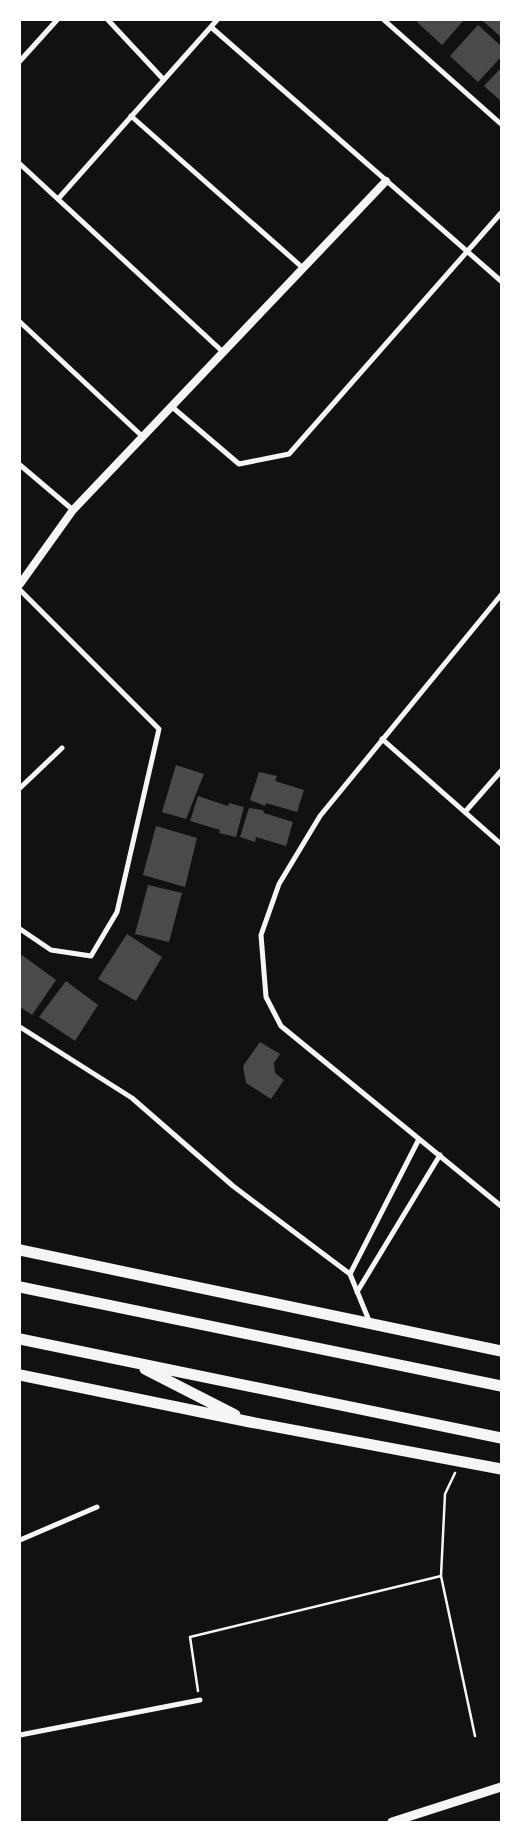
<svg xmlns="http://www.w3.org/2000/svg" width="521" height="1842" viewBox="0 0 521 1842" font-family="Inter,sans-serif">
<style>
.building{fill:#4a4a4a}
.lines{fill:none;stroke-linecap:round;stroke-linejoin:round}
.path{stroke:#f5f5f5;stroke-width:2.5}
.minor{stroke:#f5f5f5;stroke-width:5}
.tertiary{stroke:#f5f5f5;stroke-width:8}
.secondary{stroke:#f5f5f5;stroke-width:9}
.motorway{stroke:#f5f5f5;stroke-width:11}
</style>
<rect width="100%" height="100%" fill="#111"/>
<path class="building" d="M419,20H464L442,45L417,22Z
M484,20H501V37L483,21Z
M478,25L501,46V57L478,82L450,56Z
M501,68V101L484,86Z
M176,765L204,774L186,819L162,812Z
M259,772L277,776L275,781L304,790L297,812L266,803L265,806L250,800Z
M198,796L228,806L229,803L244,807L236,837L219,833L220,830L190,821Z
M249,808L263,810L264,813L293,822L286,846L256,837L255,842L240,837Z
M156,826L197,838L185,887L143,875Z
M148,885L182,893L169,942L135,934Z
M127,934L162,957L136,1001L98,979Z
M22,955L56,980L32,1015L20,1007V959Z
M66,981L98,1005L75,1041L39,1017Z
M260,1042L280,1054L274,1063L275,1073L284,1080L271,1099L246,1083L243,1066Z"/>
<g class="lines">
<path class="path" d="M455,1473L445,1494L441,1576L475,1736
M198,1691L190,1637L441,1576"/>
<path class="minor" d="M108,20L164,80
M384,20L501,124
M211,27L501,281
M20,61L57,20
M131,116L303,268
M20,164L223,352
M58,199L217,20
M20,322L143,437
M171,406L239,464L289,454L501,213
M20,465L73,510
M20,590L159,729L117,912L91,956L51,950L20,929
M501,595L320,816L279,884L261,935L266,997L281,1026L501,1206
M382,739L501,844
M20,788L62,748
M465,812L501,771
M20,1027L132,1098L233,1186L350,1274L370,1323
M350,1274L419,1139
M357,1292L440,1155
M20,1540L97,1507
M20,1735L200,1700"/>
<path class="tertiary" d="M20,584L73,510L386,181"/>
<path class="secondary" d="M392,1822L501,1787"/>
<path class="motorway" d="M20,1250L501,1351
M20,1287L501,1386
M20,1339L501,1438
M145,1369L235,1415
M20,1375L250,1422L501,1469"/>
</g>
<rect width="521" height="1842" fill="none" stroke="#ffffff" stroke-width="42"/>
</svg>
